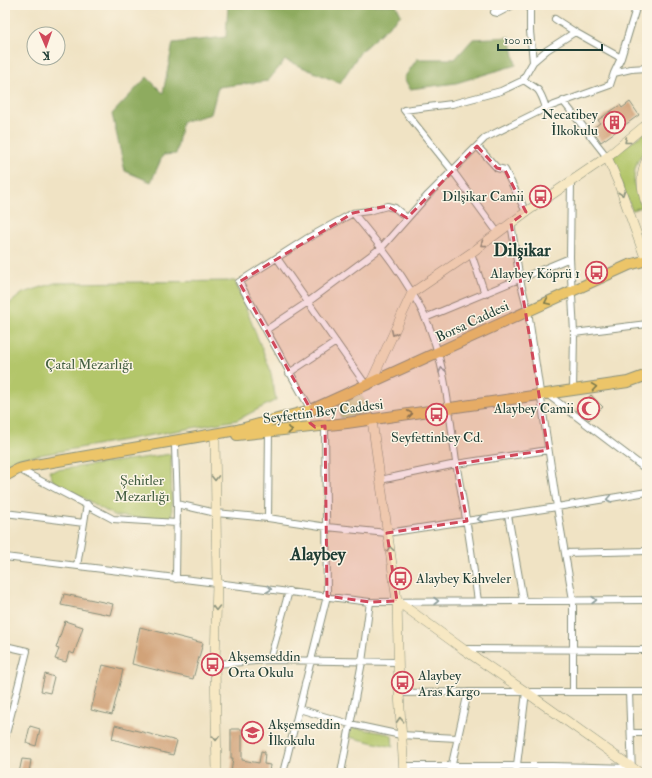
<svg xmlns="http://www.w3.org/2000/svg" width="652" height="778" viewBox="0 0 652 778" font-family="'IM FELL Double Pica',serif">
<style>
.green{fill:#b3c66a;stroke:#69824f}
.forest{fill:#8eab5e;stroke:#567449}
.building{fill:#d1a379}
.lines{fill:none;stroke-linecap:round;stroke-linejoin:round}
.street-casing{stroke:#88907c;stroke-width:8}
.secondary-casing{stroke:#88907c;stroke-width:10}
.primary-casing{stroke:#88907c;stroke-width:12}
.street{stroke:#fff;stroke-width:6}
.secondary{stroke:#f7e8c3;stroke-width:9}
.primary{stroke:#ecc569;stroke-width:10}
.oneway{stroke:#8b927c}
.oneway2{stroke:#7b7a4c}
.oneway3{stroke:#8f9e9a}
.marked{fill:#d1495b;fill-opacity:0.2;stroke:#d1495b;stroke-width:3;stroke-dasharray:8 5;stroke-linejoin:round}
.labels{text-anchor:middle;stroke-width:3;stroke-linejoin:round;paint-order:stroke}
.poi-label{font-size:14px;fill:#1f3d34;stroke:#fcf5e5;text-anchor:end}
.street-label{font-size:14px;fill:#1f3d34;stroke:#fcf5e5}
.park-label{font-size:14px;fill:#445f42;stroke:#fcf5e5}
.district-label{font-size:18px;font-weight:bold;fill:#1f3d34;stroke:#fcf5e5}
</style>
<rect width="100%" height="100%" fill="#fcf5e5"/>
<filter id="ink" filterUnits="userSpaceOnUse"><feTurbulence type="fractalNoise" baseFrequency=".025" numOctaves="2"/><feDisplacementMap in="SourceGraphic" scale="8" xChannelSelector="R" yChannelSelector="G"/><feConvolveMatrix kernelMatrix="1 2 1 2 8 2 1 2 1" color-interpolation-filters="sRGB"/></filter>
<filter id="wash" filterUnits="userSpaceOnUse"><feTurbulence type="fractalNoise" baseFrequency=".012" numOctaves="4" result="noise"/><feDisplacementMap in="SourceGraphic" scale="16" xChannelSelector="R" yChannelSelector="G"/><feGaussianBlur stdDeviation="0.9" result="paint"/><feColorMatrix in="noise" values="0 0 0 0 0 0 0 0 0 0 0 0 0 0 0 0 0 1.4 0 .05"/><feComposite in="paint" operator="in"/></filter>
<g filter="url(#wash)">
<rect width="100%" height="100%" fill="#f0e3c4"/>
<path class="green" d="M647,131V147L638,160L635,169L634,179V184L642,205V207L632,210L613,163V158L616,153Z
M235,281L270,369L276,400L237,420L17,459L5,465V307L23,293L55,283Z
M360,394L372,412L341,418L339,403Z
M171,454L172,520L115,516L53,481L49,471Z
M351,727L390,734L392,736L393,747L349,737Z
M456,769L512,771V773H455Z"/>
<path class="forest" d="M228,5H396L401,15L361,51L340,83L285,60L268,81L218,87L211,114L182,122L176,154L163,155L151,182L125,171L112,114L147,77L163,93L173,43L226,37Z
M510,37L516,65L456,83L410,89L404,78L417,59H455L473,39Z"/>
<g id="blocks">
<path class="building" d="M630,102L639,115L601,142L592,129L600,123L598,120L620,105L622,108Z
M591,395L603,407L589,420L576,410Z
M64,594L113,604L110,615L61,605Z
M65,621L83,627L74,654L69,652L66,662L55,659L59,649L56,648Z
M140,627L203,643L193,679L132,664Z
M103,665L123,670L112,715L91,710Z
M45,674L54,677L50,693L41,691Z
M115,725L177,741L173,755L112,739Z
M30,726L40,729L36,746L26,743Z
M231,729H242V760L259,763L261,751L265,752L264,764L270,765L269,773H231L233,758H231Z
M22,759L31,760L29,773H19Z"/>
</g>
</g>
<g filter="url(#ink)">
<use href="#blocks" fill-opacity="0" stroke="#88907c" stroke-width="1"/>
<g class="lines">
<defs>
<path id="street" d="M497,5L494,12L498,13L513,5
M530,5V31L533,62L524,78V80C528,84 534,86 538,90C542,95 544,102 546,108
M555,19L575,32L621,58
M533,62L547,50L575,32
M614,73L621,58L637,5
M563,101L607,157
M477,146L497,168L505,170L526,212
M571,181L570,258L574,333L573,390
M353,213C380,245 407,279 425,317C446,363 449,413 456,462C459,481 463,500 466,519C471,546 474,573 478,601
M511,223L520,280L528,311L557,507L573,600V692
M498,233L452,170L404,110L452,104L501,91L524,80
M471,253L485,294
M277,258L366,385
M425,318L570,258
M266,330L308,302L382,247L428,195L485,138L546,108L610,85L614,73L631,69L647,68
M574,333L647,324
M289,373L336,342
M547,394L647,470
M311,410L239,282L306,239L353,213L369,211L387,206L395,208L407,218
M175,446L177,504L176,579
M24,472L113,519L177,523
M380,480L456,464L548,450
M177,504L216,513L268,518L327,527L387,533L557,507L647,492
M5,513L84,523
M508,515L523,600
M268,518L269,430
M565,553L647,551
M5,557L370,602L647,600
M77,566L87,504
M5,646L27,651L5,738
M465,649L647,650
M270,660L289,591
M215,664L270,660L398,662
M629,692L632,773
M399,693L468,692H647
M299,709L350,724L401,735L457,738
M631,733H647
M403,766H552L632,768
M283,773L327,596L325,426
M341,773L362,662L370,602
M450,773L468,692
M516,773L526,692"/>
<path id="secondary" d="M607,157L618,182L647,263
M647,159C639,175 641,190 647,206
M371,382L412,293L471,253L526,212L607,157L647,124
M372,420L397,601L399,693L404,773
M215,439L217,582L215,664L217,773
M397,601L463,649L526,692L640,773"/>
<path id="primary" d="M237,435L347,423L628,382L647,375
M5,476L18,469L35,465L237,430L311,410L629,265L647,260"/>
</defs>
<use href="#street" class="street-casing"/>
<use href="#secondary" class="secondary-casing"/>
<use href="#primary" class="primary-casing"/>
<use href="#street" class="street"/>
<use href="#secondary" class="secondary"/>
<use href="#primary" class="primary"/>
</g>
<defs><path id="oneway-chevron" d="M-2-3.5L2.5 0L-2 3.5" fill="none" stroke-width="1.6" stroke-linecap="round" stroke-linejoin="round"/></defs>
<g class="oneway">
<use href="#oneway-chevron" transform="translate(627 141) rotate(141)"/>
<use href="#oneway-chevron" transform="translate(622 193) rotate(71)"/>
<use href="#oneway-chevron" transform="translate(483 244) rotate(144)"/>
<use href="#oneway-chevron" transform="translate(394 333) rotate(115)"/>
<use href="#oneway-chevron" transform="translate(215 478) rotate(89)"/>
<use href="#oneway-chevron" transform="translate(390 549) rotate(-98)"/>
<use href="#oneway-chevron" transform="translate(216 608) rotate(91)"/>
<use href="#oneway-chevron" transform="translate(400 720) rotate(-93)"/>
<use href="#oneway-chevron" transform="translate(216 738) rotate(89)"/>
</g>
<g class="oneway2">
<use href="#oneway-chevron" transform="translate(547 302) rotate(155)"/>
<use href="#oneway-chevron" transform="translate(594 387) rotate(-8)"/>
<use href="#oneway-chevron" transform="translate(410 414) rotate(-8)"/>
<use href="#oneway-chevron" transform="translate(290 430) rotate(-6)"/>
</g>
<g class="oneway3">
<use href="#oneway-chevron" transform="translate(442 370) rotate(-102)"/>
<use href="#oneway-chevron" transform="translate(609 499) rotate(170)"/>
<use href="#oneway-chevron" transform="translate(480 519) rotate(172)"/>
<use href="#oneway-chevron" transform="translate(269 589) rotate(7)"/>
<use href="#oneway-chevron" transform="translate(594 600)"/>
<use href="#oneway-chevron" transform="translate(436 601)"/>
</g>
</g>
<path class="marked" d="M477,146L497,168L505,170L526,212L511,223L548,450L456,464L467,521L387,533L397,601L370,602L327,596L325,426L315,427L310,423L311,410L239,282L353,213L387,206L407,218Z"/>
<defs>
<symbol id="building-ring" viewBox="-11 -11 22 22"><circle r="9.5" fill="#fcf5e5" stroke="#d1495b" stroke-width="1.5"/><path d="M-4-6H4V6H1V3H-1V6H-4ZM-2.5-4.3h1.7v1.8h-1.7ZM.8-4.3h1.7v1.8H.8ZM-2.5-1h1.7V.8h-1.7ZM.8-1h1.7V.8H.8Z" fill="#d1495b"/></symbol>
<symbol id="bus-ring" viewBox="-11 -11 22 22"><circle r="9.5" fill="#fcf5e5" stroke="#d1495b" stroke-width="1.5"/><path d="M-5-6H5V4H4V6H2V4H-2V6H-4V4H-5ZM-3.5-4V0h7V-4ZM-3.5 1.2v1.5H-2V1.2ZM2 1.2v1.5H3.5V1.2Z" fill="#d1495b"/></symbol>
<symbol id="mosque-ring" viewBox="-11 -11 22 22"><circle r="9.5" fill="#fcf5e5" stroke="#d1495b" stroke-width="1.5"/><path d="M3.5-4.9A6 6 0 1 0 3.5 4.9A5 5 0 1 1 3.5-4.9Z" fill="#d1495b"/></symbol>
<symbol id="school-ring" viewBox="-11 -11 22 22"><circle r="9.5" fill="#fcf5e5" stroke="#d1495b" stroke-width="1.5"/><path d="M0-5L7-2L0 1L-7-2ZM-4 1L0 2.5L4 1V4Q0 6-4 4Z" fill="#d1495b"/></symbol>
</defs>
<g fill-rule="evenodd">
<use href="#building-ring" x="602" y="110" width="25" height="25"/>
<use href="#bus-ring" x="528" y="184" width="25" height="25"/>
<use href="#bus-ring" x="584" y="260" width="25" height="25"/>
<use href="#mosque-ring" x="576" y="396" width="25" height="25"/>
<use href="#bus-ring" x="424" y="402" width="25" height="25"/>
<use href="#bus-ring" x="388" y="566" width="25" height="25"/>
<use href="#bus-ring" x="200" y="652" width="25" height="25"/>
<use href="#bus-ring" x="390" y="670" width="25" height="25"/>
<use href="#school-ring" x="240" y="720" width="25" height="25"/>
</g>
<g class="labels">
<g class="poi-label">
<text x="598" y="119">Necatibey<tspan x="598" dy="16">İlkokulu</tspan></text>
<text x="524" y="201">Dilşikar Camii</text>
<text x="580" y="278">Alaybey Köprü 1</text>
<text x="574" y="413">Alaybey Camii</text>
<text x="437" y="442" text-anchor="middle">Seyfettinbey Cd.</text>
<text x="416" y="583" text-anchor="start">Alaybey Kahveler</text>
<text x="228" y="661" text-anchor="start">Akşemseddin<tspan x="228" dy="16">Orta Okulu</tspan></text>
<text x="418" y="680" text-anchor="start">Alaybey<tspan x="418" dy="16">Aras Kargo</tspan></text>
<text x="268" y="729" text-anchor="start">Akşemseddin<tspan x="268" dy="16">İlkokulu</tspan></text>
</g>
<g class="street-label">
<text transform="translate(472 321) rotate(-25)" y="5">Borsa Caddesi</text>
<text transform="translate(323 411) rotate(-7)" y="5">Seyfettin Bey Caddesi</text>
</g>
<g class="park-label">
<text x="89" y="369">Çatal Mezarlığı</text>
<text x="142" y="485">Şehitler<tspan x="142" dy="16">Mezarlığı</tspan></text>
</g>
<g class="district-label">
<text x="522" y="256">Dilşikar</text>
<text x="318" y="560">Alaybey</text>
</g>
</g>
<rect width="652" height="778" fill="none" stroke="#fcf5e5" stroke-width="20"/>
<g transform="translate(46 46) rotate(178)"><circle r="19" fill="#fcf5e5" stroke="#a4ab9e"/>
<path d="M0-3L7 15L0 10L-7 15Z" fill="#d1495b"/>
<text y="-6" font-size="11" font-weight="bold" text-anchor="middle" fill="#1f3d34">K</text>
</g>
<path d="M498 44v6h104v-6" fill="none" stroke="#1f3d34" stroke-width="2"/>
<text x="504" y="44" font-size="12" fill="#1f3d34" stroke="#fcf5e5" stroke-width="3" paint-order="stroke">100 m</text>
</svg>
